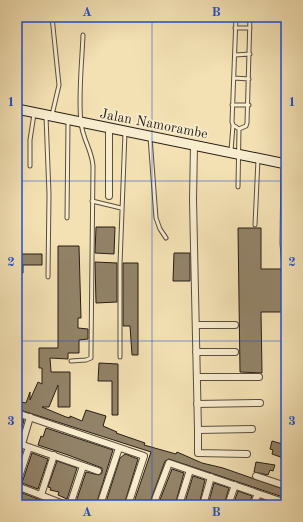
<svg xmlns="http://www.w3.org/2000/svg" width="303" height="522" viewBox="0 0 303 522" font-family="'Old Standard TT',serif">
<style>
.building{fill:#928368;stroke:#281d15}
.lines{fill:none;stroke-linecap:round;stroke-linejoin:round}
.service-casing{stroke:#5b4e3d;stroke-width:5}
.minor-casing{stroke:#5b4e3d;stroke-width:8}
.secondary-casing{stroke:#281d15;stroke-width:11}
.service{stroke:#f7ecce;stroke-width:3}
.minor{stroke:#f7ecce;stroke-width:6}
.secondary{stroke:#f7ecce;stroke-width:9}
.grid{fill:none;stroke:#1d4ed8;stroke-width:1;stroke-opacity:0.55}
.labels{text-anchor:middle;stroke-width:3.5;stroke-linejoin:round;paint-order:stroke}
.street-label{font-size:14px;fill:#281d15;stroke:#f7ecce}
.neatline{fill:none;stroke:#1d4ed8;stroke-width:1.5}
.grid-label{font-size:13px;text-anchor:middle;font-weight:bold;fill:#1d4ed8}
</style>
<rect width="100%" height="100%" fill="#f3e1b4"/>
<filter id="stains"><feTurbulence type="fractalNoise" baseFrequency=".005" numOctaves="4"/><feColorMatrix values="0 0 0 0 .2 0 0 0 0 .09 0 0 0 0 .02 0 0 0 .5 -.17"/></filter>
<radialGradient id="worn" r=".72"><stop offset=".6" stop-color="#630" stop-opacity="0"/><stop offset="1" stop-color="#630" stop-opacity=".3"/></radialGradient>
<path class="building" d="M96,227H115L114,254L95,253Z
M238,228H261V269H281L284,312H261L262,373L240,372Z
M58,246H79L81,318H78V328L88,329V339L79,340V353H68V359L50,358L51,372H70V407H58V385L49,407H42L66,417L70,418V416L82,421L86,410L106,416L103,426L117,432L116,433L145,443L144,445L176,454L177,452L202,463L223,468L286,490V498L169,459L165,461L149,505H133L151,452L17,409V401L26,403L30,392V400L38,382L42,384V368H39V348H58Z
M174,253H190V281H173Z
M18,254H42V265H23V273L18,274Z
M95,262L117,263V302L96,303Z
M123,263H138V355H132L130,326H123Z
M99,363L118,364V415H112V381H98Z
M17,418L24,420L19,439H17Z
M46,428L113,450L96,505H75L86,472L99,475L102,473V468L68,455L38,445L41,436L43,437Z
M272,441L286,445L283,458L272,454L273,450L270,449Z
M17,448L23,450L17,469Z
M32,453L48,459L38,489L22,483Z
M125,454L138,459L124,505H105L120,458Z
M57,461L77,468L67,499L58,495L59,492L50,490L51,488L48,487Z
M256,462L275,465L273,471L270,470L268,475L254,472Z
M172,469L184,473L175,505H158Z
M193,476L205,480L199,505H184Z
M214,483L229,488L224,505H208Z
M17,491L46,502L45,505H17Z
M238,491L252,496L249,505H233Z
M261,499L278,505H258Z"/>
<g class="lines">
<defs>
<path id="service" d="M52,17L59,85L52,115
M236,17L232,122L233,125L239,129L238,187
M235,28H250
M235,55L250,54
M234,78L249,79
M232,105H249
M46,116L49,194L48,277
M239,129L246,126L247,123L250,17
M150,137L156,218L160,229L166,238
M231,151L233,125
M283,165L282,243L286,295
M30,166V140L34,114
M92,201L121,208
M67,218L68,122
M255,225L258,159
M120,357V264L125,132
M71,361L86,360L91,358V352L93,166C92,150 82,138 81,122C78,96 82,62 83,35"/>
<path id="minor" d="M109,128V196
M194,145L193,200L198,430L252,429
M196,325H235
M196,352H235
M197,377H259
M197,404L260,403
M17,413L144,456L128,505
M198,430V453L247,454
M17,443L98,471
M22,444L30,417
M256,476L286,486
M17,483L29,447
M17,486L66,505
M41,495L54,455
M70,505L83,466
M100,505L119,448
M153,505L169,463L286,503
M179,505L190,470
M203,505L211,477
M228,505L235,485
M253,505L258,494"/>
<path id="secondary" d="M17,109L286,164"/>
</defs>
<use href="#service" class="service-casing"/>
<use href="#minor" class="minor-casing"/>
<use href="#secondary" class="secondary-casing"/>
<use href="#service" class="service"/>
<use href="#minor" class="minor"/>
<use href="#secondary" class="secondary"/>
</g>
<path class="grid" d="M152,17V505M17,181H286M17,341H286"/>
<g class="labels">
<g class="street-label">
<text transform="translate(154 123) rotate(11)" y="5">Jalan Namorambe</text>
</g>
</g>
<rect width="303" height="522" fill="none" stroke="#f3e1b4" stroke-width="44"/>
<rect x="22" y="22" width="259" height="478" class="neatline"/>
<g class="grid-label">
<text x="87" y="16">A</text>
<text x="216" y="16">B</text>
<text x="11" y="106">1</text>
<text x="292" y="106">1</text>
<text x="11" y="266">2</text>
<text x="292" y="266">2</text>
<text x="11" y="425">3</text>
<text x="292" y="425">3</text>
<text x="87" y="516">A</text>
<text x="216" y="516">B</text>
</g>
<rect width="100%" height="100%" filter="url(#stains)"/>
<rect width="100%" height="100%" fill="url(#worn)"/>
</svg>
